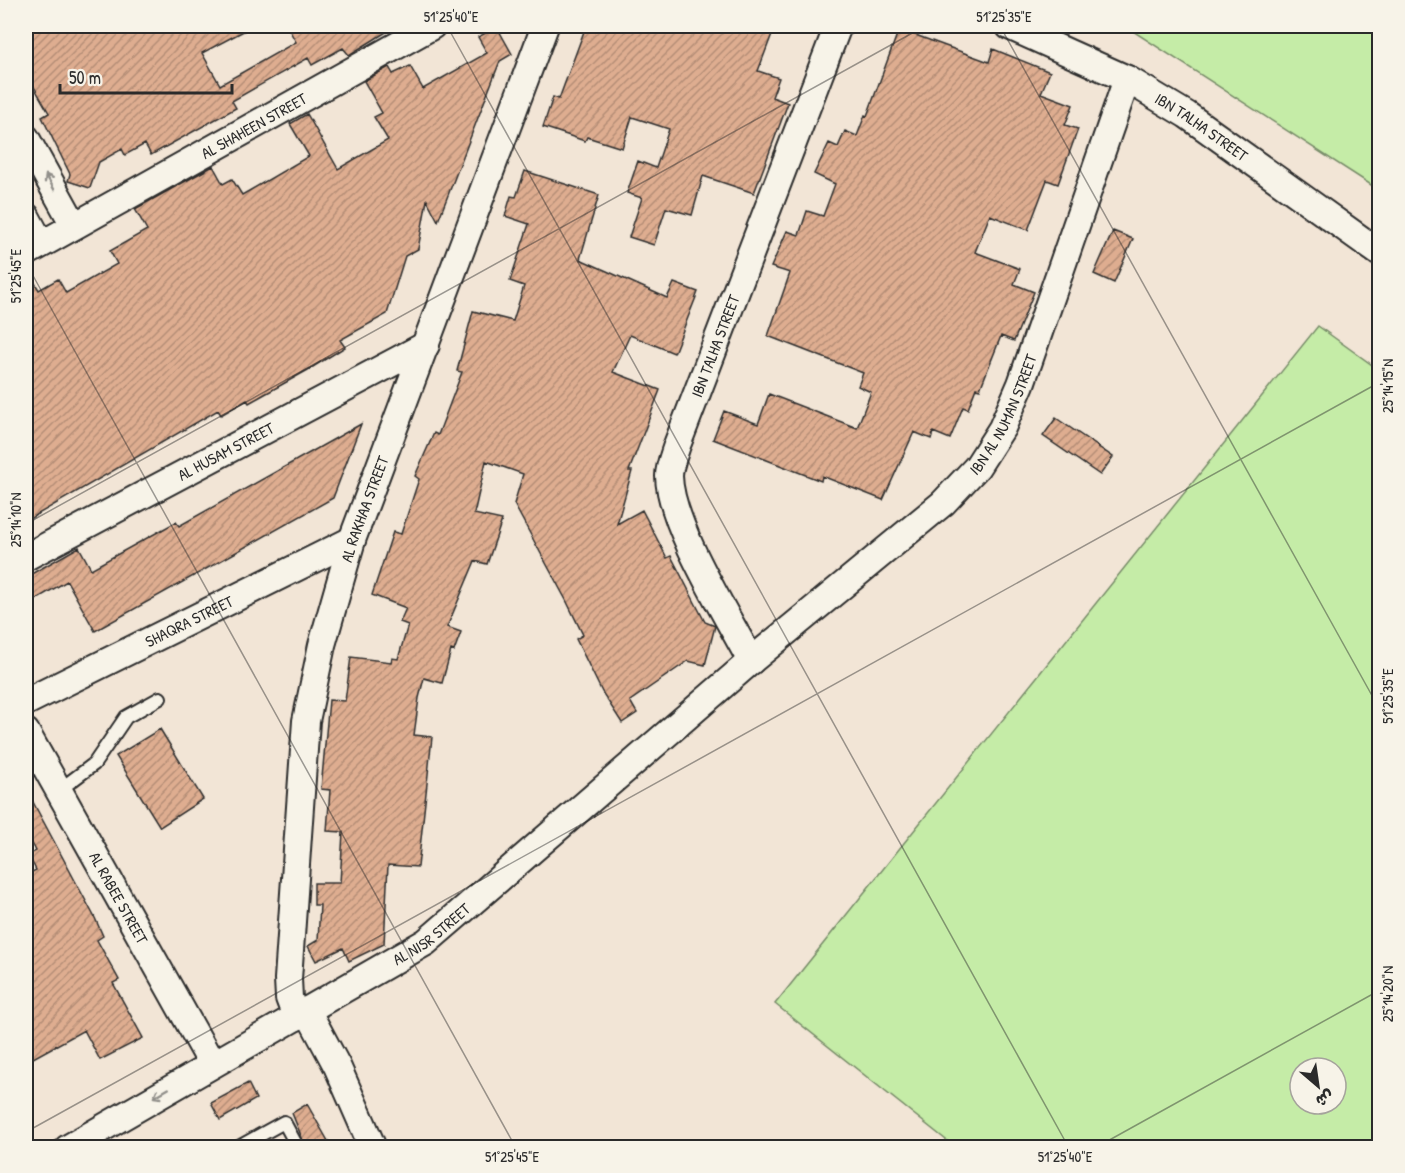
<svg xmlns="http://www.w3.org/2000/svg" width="1405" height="1173" viewBox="0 0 1405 1173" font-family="'Patrick Hand','Playpen Sans Arabic',sans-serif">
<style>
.green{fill:#c5eca7;stroke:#788c69;stroke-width:1.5;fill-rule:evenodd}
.building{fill:url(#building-hatch);stroke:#2b2b2b;stroke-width:1.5}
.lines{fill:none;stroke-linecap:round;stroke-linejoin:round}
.lane-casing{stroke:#2b2b2b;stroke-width:16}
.street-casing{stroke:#2b2b2b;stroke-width:30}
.lane{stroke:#f7f3e8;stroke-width:12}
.street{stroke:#f7f3e8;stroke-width:26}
.oneway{stroke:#918f8a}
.ticks{fill:none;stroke:#2b2b2b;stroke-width:1.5;stroke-opacity:0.45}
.labels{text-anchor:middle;stroke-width:4.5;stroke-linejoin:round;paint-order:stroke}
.street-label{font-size:16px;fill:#2b2b2b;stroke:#f7f3e8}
.neatline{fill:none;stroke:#2b2b2b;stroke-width:2}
.ticks-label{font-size:15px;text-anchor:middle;fill:#2b2b2b}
</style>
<defs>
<pattern id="building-hatch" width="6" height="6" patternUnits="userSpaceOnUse" patternTransform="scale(1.5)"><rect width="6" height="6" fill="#dead90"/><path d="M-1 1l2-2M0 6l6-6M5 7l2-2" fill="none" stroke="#b48d76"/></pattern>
</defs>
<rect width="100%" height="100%" fill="#f2e5d6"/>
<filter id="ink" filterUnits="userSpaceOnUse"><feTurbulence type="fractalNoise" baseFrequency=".0167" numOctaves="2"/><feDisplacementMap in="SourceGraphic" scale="12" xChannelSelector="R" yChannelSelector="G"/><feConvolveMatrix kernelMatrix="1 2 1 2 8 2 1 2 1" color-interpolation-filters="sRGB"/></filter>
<g filter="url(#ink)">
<path class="green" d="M1125,26H1379V190Z
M1318,326L1379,370V1147H955L775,1004ZM1300,1068H1336V1104H1300Z"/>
<path class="building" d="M26,26H253L202,53L220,85L296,42L287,26H396L349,55L343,48L312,65L308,58L232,101L236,108L151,155L145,144L125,155L122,149L99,162L90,188L68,181L70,174L42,117L49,113L26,73Z
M586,26H635L655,32L657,26H775L758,71L779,78L772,97L788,103L754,193L703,176L692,215L666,208L654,245L629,237L642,198L627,193L638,161L656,168L669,129L632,117L622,148L587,137L585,141L543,127L553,97L559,99Z
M497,27L512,54L500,61L438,221L427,200L418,249L405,256L387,314L340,340L345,347L308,370L249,403L247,400L221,415L218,410L26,521V268L39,290L58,279L66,293L117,264L110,251L147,230L135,209L213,166L223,184L232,179L242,195L309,156L290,124L307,114L338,169L388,140L374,117L382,113L364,81L389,67L393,74L410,66L423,89L487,53L478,37Z
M899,29L989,62L993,49L1050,72L1041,93L1073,105L1065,125L1078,129L1058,184L1047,180L1028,230L990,215L975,252L1020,269L1014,284L1034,292L1014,341L1001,336L980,389L976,388L968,409L963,407L950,439L933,432L931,439L914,432L883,500L822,476L821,481L713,439L724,411L758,424L769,394L857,428L871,392L858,386L863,373L768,336L790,273L771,267L787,231L799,235L807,211L823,216L835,184L814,174L829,143L838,147L845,131L857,136L865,115L867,116Z
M525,171L599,195L580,259L667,298L674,283L698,292L674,353L630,335L613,372L660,390L629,471H632L617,524L642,510L667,558L671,556L705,622L715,626L705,665L688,661L630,701L637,713L622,723L602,692L576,639L583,635L566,600L514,504L523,474L486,461L474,514L502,520L487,564L475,561L447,627L461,632L454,651L451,650L442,683L424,678L419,698L414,735L432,737L418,867L388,865L384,944L349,961L343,948L316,961L308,946L318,940L320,905H314V883H340L343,832L327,831L330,790L321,789L329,700L345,701L351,657L391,662L392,658L398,659L408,625L400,622L406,608L372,595L393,532L401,534L419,479L415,476L434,433L438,435L462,372L457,371L473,311L513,321L524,286L510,281L529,224L505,216L511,196L516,197Z
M1113,231L1133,239L1114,283L1094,274Z
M1056,418L1113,457L1100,475L1043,436Z
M361,424L333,498L95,631L67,581L26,605V577L79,547L91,569L176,522L179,526Z
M160,729L203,799L160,827L116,756Z
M26,789L95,918L103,936L97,940L119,980L113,983L143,1038L100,1060L84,1030L26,1062V875L36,870L28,855L36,851L29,838L26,839Z
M248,1083L256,1099L220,1120L211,1103Z
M307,1104L332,1148H306L292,1113Z"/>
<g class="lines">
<defs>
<path id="lane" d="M58,791L94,764L126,717L160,698
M237,1148L284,1122L298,1148"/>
<g id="street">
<path id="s1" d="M1009,26L1127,79L1187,115L1380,253"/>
<path d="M26,138L74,225"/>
<path d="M26,216L41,244"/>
<path id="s2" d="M26,253L432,26"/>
<path id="s3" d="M26,557L426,345"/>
<path id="s4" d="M751,661C727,615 670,525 669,476C669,466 674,455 677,445L838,26"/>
<path id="s5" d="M26,702L352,540"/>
<path id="s6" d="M26,732L212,1064"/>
<path d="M307,1010L337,1066L373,1148"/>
<path id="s7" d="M296,1017L289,998L288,979L306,721L322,645L352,540L545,26"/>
<path id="s8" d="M68,1148L426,942L751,661L943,503L977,467L1002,428L1021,384L1127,79"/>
</g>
</defs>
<use href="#lane" class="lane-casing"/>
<use href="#street" class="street-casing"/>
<use href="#lane" class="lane"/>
<use href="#street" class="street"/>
</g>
<defs><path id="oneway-shaft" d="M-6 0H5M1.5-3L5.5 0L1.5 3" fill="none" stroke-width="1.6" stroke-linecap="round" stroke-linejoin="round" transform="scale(1.5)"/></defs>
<g class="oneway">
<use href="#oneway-shaft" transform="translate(50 182) rotate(-119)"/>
<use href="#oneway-shaft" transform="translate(161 1093) rotate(150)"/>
</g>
</g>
<path class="ticks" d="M447,26L1069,1148M1000,26L1380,710M26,263L516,1148M26,524L925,26M26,1132L1380,382M1095,1148L1380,990"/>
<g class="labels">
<g class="street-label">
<text dy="6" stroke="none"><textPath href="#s2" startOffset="261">AL SHAHEEN STREET</textPath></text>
<text dy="6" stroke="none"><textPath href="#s1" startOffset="218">IBN TALHA STREET</textPath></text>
<text dy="6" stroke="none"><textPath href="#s4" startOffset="342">IBN TALHA STREET</textPath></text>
<text dy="6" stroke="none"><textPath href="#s8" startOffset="1200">IBN AL NUMAN STREET</textPath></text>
<text dy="6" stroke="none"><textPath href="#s3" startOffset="226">AL HUSAM STREET</textPath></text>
<text dy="6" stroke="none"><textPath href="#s7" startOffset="518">AL RAKHAA STREET</textPath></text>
<text dy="6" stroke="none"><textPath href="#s5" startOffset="182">SHAQRA STREET</textPath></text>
<text dy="6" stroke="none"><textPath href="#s6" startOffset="190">AL RABEE STREET</textPath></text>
<text dy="6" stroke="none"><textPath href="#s8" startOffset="422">AL NISR STREET</textPath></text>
</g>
</g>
<rect width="1405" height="1173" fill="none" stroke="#f7f3e8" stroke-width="66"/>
<g transform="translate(1318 1086) rotate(151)"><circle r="28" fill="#f7f3e8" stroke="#a5a39c" stroke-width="1.5"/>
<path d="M0-4.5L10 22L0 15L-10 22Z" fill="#2b2b2b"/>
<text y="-9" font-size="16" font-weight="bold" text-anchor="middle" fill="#2b2b2b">ش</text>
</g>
<path d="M60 84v9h172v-9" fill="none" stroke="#2b2b2b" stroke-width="3"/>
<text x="69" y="84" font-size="18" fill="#2b2b2b" stroke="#f7f3e8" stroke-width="4.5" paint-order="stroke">50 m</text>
<rect x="33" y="33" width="1339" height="1107" class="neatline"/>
<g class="ticks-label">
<text x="451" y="22">51°25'40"E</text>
<text x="1004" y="22">51°25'35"E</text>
<text transform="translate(16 276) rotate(-90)" y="5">51°25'45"E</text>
<text transform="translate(1388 386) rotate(-90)" y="5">25°14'15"N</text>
<text transform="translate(16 520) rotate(-90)" y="5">25°14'10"N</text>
<text transform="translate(1388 696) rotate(-90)" y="5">51°25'35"E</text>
<text transform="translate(1388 994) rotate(-90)" y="5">25°14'20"N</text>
<text x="512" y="1162">51°25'45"E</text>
<text x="1065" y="1162">51°25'40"E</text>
</g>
</svg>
